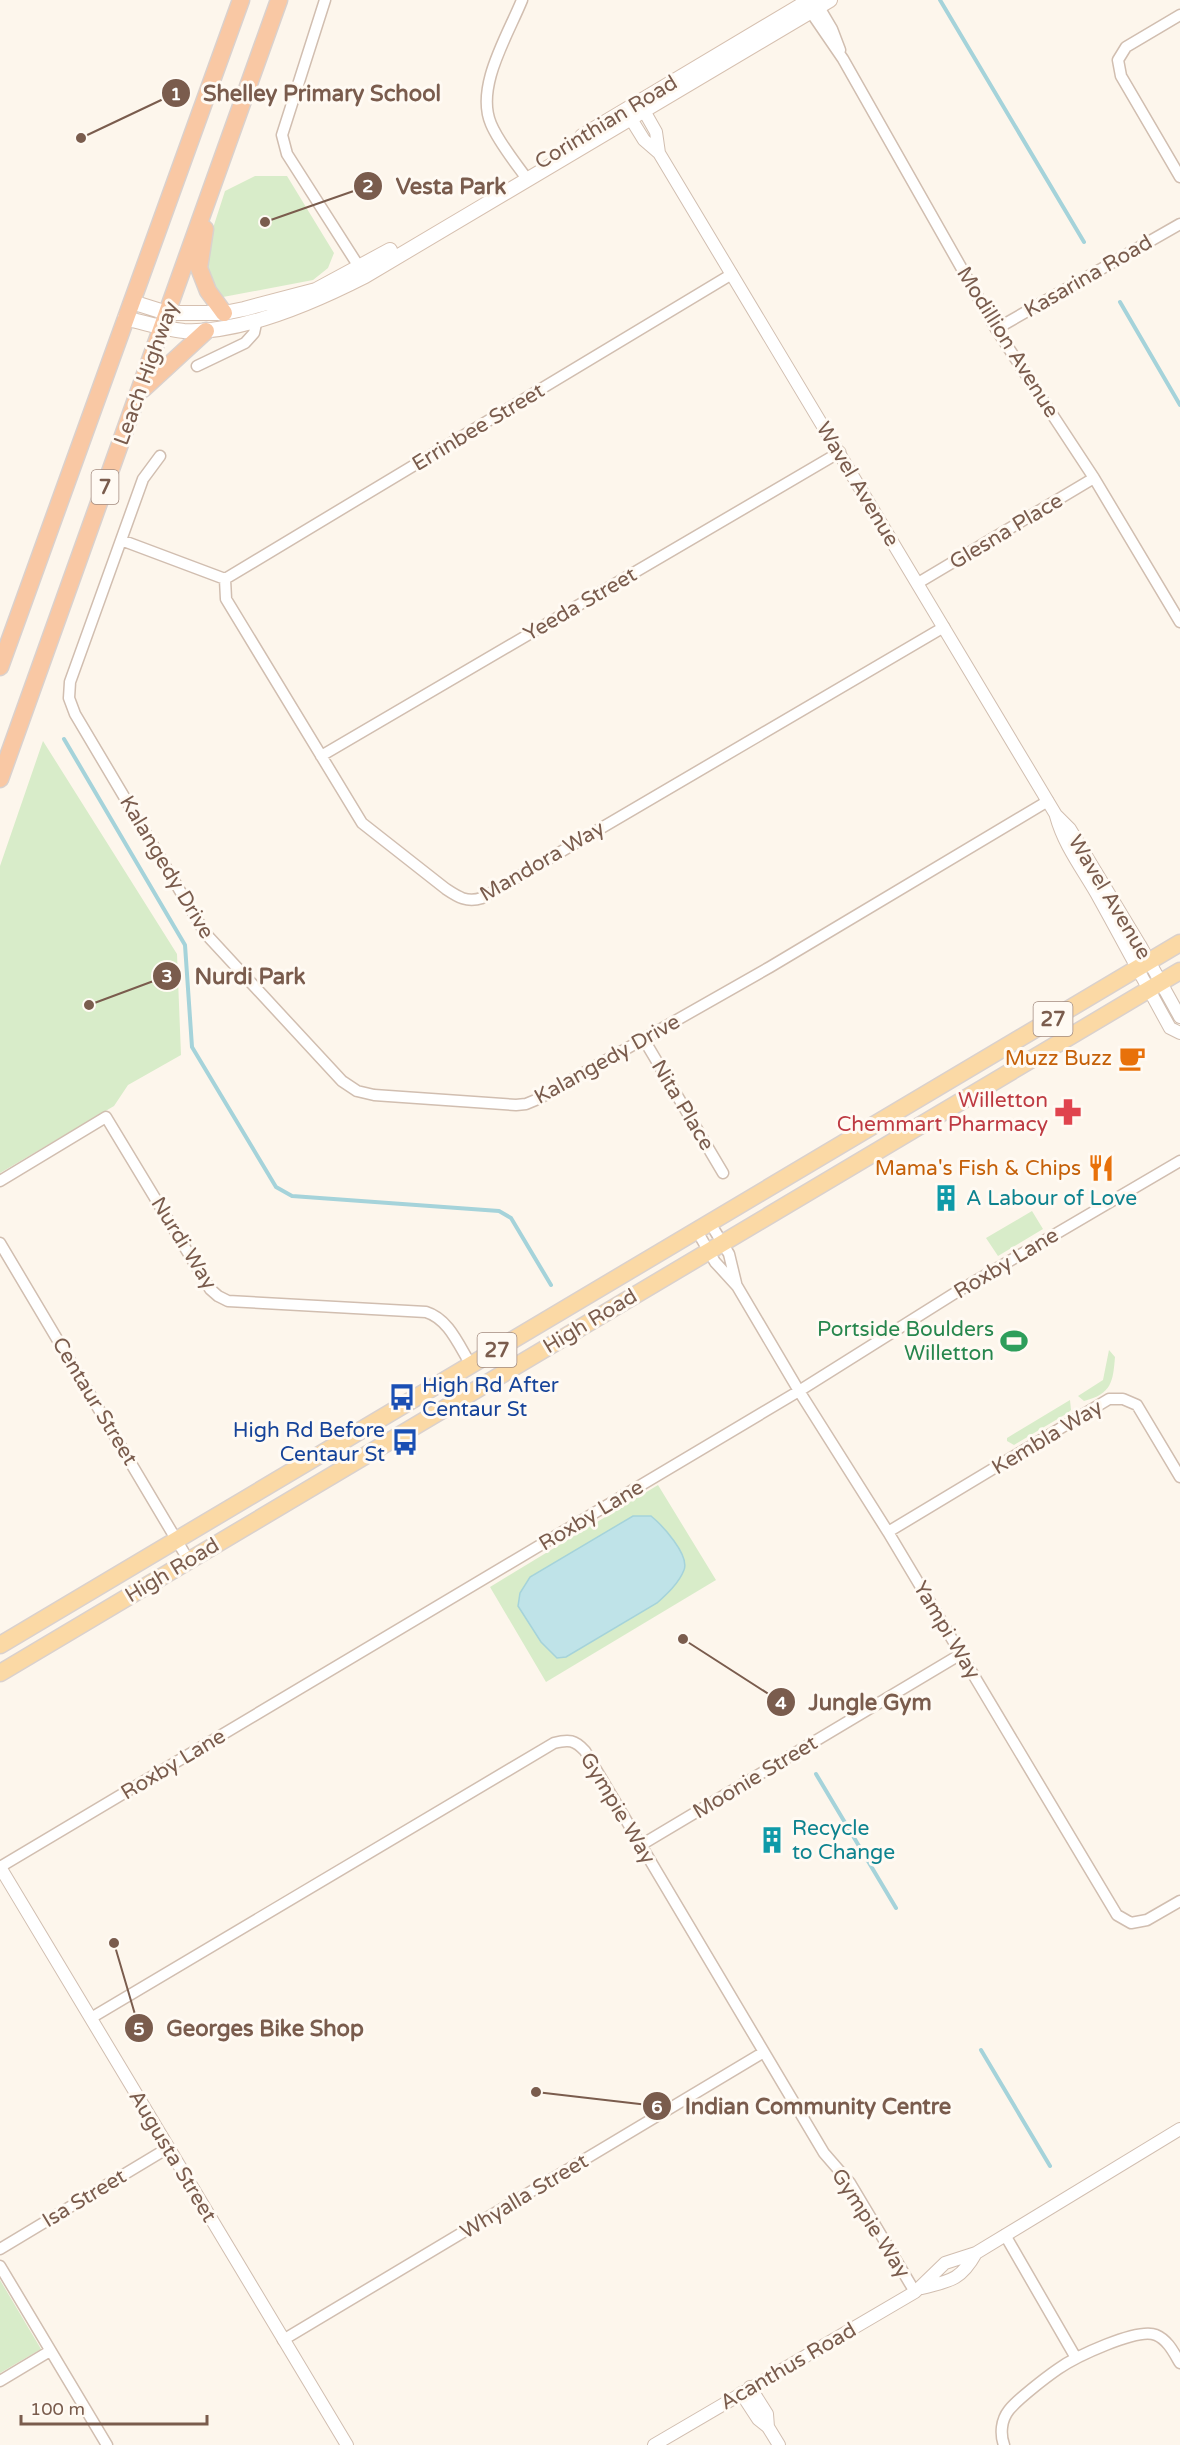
<svg xmlns="http://www.w3.org/2000/svg" width="1180" height="2445" viewBox="0 0 1180 2445" font-family="'Varela Round',sans-serif">
<style>
.green{fill:#d8ecc9}
.water{fill:#bfe3e8;stroke:#a5d3da;stroke-width:1.5}
.lines{fill:none;stroke-linecap:round;stroke-linejoin:round}
.stream{stroke:#a5d3da;stroke-width:4}
.minor-casing{stroke:#d1beb0;stroke-width:13}
.tertiary-casing{stroke:#d1beb0;stroke-width:14}
.secondary-casing{stroke:#d6c0b0;stroke-width:16}
.primary-casing{stroke:#dad1cd;stroke-width:19}
.trunk-casing{stroke:#dad1cd;stroke-width:19}
.minor{stroke:#fff;stroke-width:10}
.tertiary{stroke:#fff;stroke-width:12}
.secondary{stroke:#fff;stroke-width:14}
.primary{stroke:#fbd9a5;stroke-width:16}
.trunk{stroke:#f9c8a4;stroke-width:16}
.labels{text-anchor:middle;stroke-width:6;stroke-linejoin:round;paint-order:stroke}
.shield{fill:#fffaf3;stroke:#a28b7f;stroke-width:1.5}
.shield-label{font-size:20px;font-weight:bold;fill:#7a5c4d}
.street-label{font-size:21px;fill:#7a5c4d;stroke:#fffaf3}
.food-label{font-size:21px;fill:#c56008;stroke:#fffaf3;text-anchor:end}
.health-label{font-size:21px;fill:#be3a42;stroke:#fffaf3;text-anchor:end}
.culture-label{font-size:21px;fill:#0d838f;stroke:#fffaf3;text-anchor:start}
.leisure-label{font-size:21px;fill:#27864d;stroke:#fffaf3;text-anchor:end}
.transit-label{font-size:21px;fill:#164399;stroke:#fffaf3;text-anchor:start}
.leader{fill:none;stroke:#7a5c4d;stroke-width:2}
.callout-dot{fill:#7a5c4d;stroke:#fffaf3;stroke-width:2}
.mark-label{font-size:18px;text-anchor:middle;font-weight:bold;fill:#fff}
.callout-label{font-size:22px;text-anchor:middle;font-weight:bold;fill:#7a5c4d;stroke:#fffaf3;stroke-width:6;stroke-linejoin:round;paint-order:stroke}
</style>
<rect width="100%" height="100%" fill="#fdf6ec"/>
<path class="green" d="M255,176H287L334,253L328,268L313,280L223,297L207,281L203,259L225,191Z
M43,741L177,954L181,1055L128,1085L114,1106L0,1173V866Z
M1032,1211L1043,1229L998,1256L986,1238Z
M1109,1350L1115,1357C1113,1381 1112,1394 1084,1401L1078,1396L1103,1380Z
M1070,1400L1071,1410L1066,1414L1014,1445L1007,1441V1438Z
M658,1485L716,1580L546,1682L490,1587Z
M0,2280L41,2349L0,2373Z"/>
<path class="water" d="M633,1516H651C662,1525 690,1555 684,1570C679,1583 667,1594 657,1603L566,1657L557,1658L541,1642L518,1606L520,1593L530,1577Z"/>
<g class="lines">
<path class="stream" d="M940,0L1084,242
M1120,302L1180,405
M64,739L185,945L192,1047L276,1187L292,1196L499,1211L511,1218L551,1285
M816,1774L896,1908
M981,2050L1050,2166"/>
<defs>
<path id="minor" d="M325,0L282,135L287,154L363,273
M522,0C508,35 475,87 491,124C499,143 515,162 527,179
M816,2L832,29L840,50
M806,5L843,59L996,329L1094,478L1180,622
M1180,15L1126,47L1118,60L1121,76L1180,177
M996,329L1180,224
M197,366L245,343L254,333L257,319
M160,456L143,479L70,682L69,698L75,714L205,933L342,1081L357,1091L374,1095L516,1105L526,1104L538,1099L770,967L1048,801
M121,540L225,579L226,599L362,823L446,889C458,897 467,903 482,898L944,627
M225,579L732,274
M918,583L1094,478
M321,756L840,452
M643,1038L723,1173
M0,1181L106,1117L210,1289L218,1296L228,1301L426,1312C449,1319 459,1346 471,1365
M710,1223L729,1254L736,1283
M697,1231L715,1262L737,1286L799,1391L888,1532L1117,1915L1131,1923L1147,1920L1180,1901
M0,1243L189,1561
M888,1532L1109,1399H1123L1137,1405L1180,1477
M641,1845L961,1654
M0,1867L799,1391L955,1293L1180,1161
M91,2018L554,1743C569,1739 575,1740 585,1751L824,2153L850,2183L915,2292
M1005,2235L1076,2358
M0,2249L168,2148
M0,2266L107,2445
M283,2340L764,2052
M0,2381L50,2351
M1004,2445C1000,2434 1001,2420 1009,2410C1018,2399 1045,2378 1058,2369C1075,2357 1138,2327 1156,2335C1168,2340 1174,2353 1180,2363"/>
<path id="tertiary" d="M639,102L656,132L659,153
M626,111L644,140L659,153L1056,815L1070,829L1140,945L1180,1017
M1056,816C1064,846 1084,871 1099,898C1123,941 1146,985 1170,1028L1180,1033
M0,1867L347,2445
M922,2288C950,2281 961,2280 976,2253
M750,2387L767,2414L768,2427
M741,2393L758,2419L768,2427L779,2445
M654,2445L915,2292L945,2263L976,2253L1180,2129"/>
<path id="secondary" d="M582,136L810,0
M132,302L167,313H224L244,309L316,290L390,250
M125,318C145,323 164,329 184,331C242,334 314,302 365,276L830,0"/>
<path id="primary" d="M0,1645L1180,943
M0,1673L1180,971"/>
<path id="trunk" d="M205,229L199,268L208,291L224,313
M143,389L206,331
M0,667L241,0
M0,779L279,0"/>
</defs>
<use href="#minor" class="minor-casing"/>
<use href="#tertiary" class="tertiary-casing"/>
<use href="#secondary" class="secondary-casing"/>
<use href="#primary" class="primary-casing"/>
<use href="#trunk" class="trunk-casing"/>
<use href="#minor" class="minor"/>
<use href="#tertiary" class="tertiary"/>
<use href="#secondary" class="secondary"/>
<use href="#primary" class="primary"/>
<use href="#trunk" class="trunk"/>
</g>
<defs>
<symbol id="cafe-bare" viewBox="-9 -9 18 18"><path d="M-5.5-4.5H6V0H3Q3 3.5 0 3.5H-2.5Q-5.5 3.5-5.5 0ZM3-3.2v2h1.7v-2ZM-6 4.5H4V6H-6Z" fill="#e8710a" stroke="#fffaf3" stroke-width="2.5" paint-order="stroke"/></symbol>
<symbol id="pharmacy-bare" viewBox="-9 -9 18 18"><path d="M-2-6h4v4h4v4h-4v4h-4v-4h-4v-4h4Z" fill="#e0444e" stroke="#fffaf3" stroke-width="2.5" paint-order="stroke"/></symbol>
<symbol id="restaurant-bare" viewBox="-9 -9 18 18"><path d="M-5-6h1v4h1v-4h1v4h1v-4h1v5L-1.5 .5V6h-2V.5L-5-1ZM5-6V6H3V1.5H1.5Q1.5-4 5-6Z" fill="#e8710a" stroke="#fffaf3" stroke-width="2.5" paint-order="stroke"/></symbol>
<symbol id="building-bare" viewBox="-9 -9 18 18"><path d="M-4-6H4V6H1V3H-1V6H-4ZM-2.5-4.3h1.7v1.8h-1.7ZM.8-4.3h1.7v1.8H.8ZM-2.5-1h1.7V.8h-1.7ZM.8-1h1.7V.8H.8Z" fill="#0f9aa8" stroke="#fffaf3" stroke-width="2.5" paint-order="stroke"/></symbol>
<symbol id="stadium-bare" viewBox="-9 -9 18 18"><path d="M0-5a6.5 5 0 1 0 0 10a6.5 5 0 1 0 0-10ZM-3.5-1.8h7v3.6h-7Z" fill="#2e9e5b" stroke="#fffaf3" stroke-width="2.5" paint-order="stroke"/></symbol>
<symbol id="bus-bare" viewBox="-9 -9 18 18"><path d="M-5-6H5V4H4V6H2V4H-2V6H-4V4H-5ZM-3.5-4V0h7V-4ZM-3.5 1.2v1.5H-2V1.2ZM2 1.2v1.5H3.5V1.2Z" fill="#1a4fb4" stroke="#fffaf3" stroke-width="2.5" paint-order="stroke"/></symbol>
</defs>
<g fill-rule="evenodd">
<use href="#cafe-bare" x="1113" y="1039" width="38" height="38"/>
<use href="#pharmacy-bare" x="1049" y="1093" width="38" height="38"/>
<use href="#restaurant-bare" x="1082" y="1149" width="38" height="38"/>
<use href="#building-bare" x="927" y="1179" width="38" height="38"/>
<use href="#stadium-bare" x="995" y="1322" width="38" height="38"/>
<use href="#bus-bare" x="383" y="1378" width="38" height="38"/>
<use href="#bus-bare" x="386" y="1423" width="38" height="38"/>
<use href="#building-bare" x="753" y="1821" width="38" height="38"/>
</g>
<g class="labels">
<g class="shield">
<rect x="91.5" y="470" width="27" height="34" rx="4.5"/>
<rect x="1033.5" y="1002" width="39" height="34" rx="4.5"/>
<rect x="477.5" y="1333" width="39" height="34" rx="4.5"/>
</g>
<g class="shield-label">
<text x="105" y="494">7</text>
<text x="1053" y="1026">27</text>
<text x="497" y="1357">27</text>
</g>
<g class="street-label">
<text transform="translate(606 122) rotate(-31)" y="7">Corinthian Road</text>
<text transform="translate(1088 276) rotate(-30)" y="7">Kasarina Road</text>
<text transform="translate(1008 342) rotate(58)" y="7">Modillion Avenue</text>
<text transform="translate(146 373) rotate(-70)" y="7">Leach Highway</text>
<text transform="translate(478 427) rotate(-31)" y="7">Errinbee Street</text>
<text transform="translate(858 484) rotate(59)" y="7">Wavel Avenue</text>
<text transform="translate(1006 531) rotate(-31)" y="7">Glesna Place</text>
<text transform="translate(580 604) rotate(-30)" y="7">Yeeda Street</text>
<text transform="translate(542 861) rotate(-30)" y="7">Mandora Way</text>
<text transform="translate(167 867) rotate(59)" y="7">Kalangedy Drive</text>
<text transform="translate(1110 897) rotate(59)" y="7">Wavel Avenue</text>
<text transform="translate(607 1059) rotate(-29)" y="7">Kalangedy Drive</text>
<text transform="translate(683 1105) rotate(59)" y="7">Nita Place</text>
<text transform="translate(184 1243) rotate(58)" y="7">Nurdi Way</text>
<text transform="translate(1006 1263) rotate(-31)" y="7">Roxby Lane</text>
<text transform="translate(590 1321) rotate(-31)" y="7">High Road</text>
<text transform="translate(95 1401) rotate(59)" y="7">Centaur Street</text>
<text transform="translate(1047 1437) rotate(-31)" y="7">Kembla Way</text>
<text transform="translate(591 1515) rotate(-31)" y="7">Roxby Lane</text>
<text transform="translate(172 1570) rotate(-31)" y="7">High Road</text>
<text transform="translate(947 1630) rotate(59)" y="7">Yampi Way</text>
<text transform="translate(173 1764) rotate(-31)" y="7">Roxby Lane</text>
<text transform="translate(755 1777) rotate(-31)" y="7">Moonie Street</text>
<text transform="translate(618 1808) rotate(59)" y="7">Gympie Way</text>
<text transform="translate(173 2156) rotate(59)" y="7">Augusta Street</text>
<text transform="translate(524 2196) rotate(-31)" y="7">Whyalla Street</text>
<text transform="translate(84 2198) rotate(-31)" y="7">Isa Street</text>
<text transform="translate(871 2223) rotate(57)" y="7">Gympie Way</text>
<text transform="translate(788 2366) rotate(-30)" y="7">Acanthus Road</text>
</g>
<g class="food-label">
<text x="1112" y="1065">Muzz Buzz</text>
<text x="1081" y="1175">Mama's Fish &amp; Chips</text>
</g>
<g class="health-label">
<text x="1048" y="1107">Willetton<tspan x="1048" dy="24">Chemmart Pharmacy</tspan></text>
</g>
<g class="culture-label">
<text x="966" y="1205">A Labour of Love</text>
<text x="792" y="1835">Recycle<tspan x="792" dy="24">to Change</tspan></text>
</g>
<g class="leisure-label">
<text x="994" y="1336">Portside Boulders<tspan x="994" dy="24">Willetton</tspan></text>
</g>
<g class="transit-label">
<text x="422" y="1392">High Rd After<tspan x="422" dy="24">Centaur St</tspan></text>
<text x="385" y="1437" text-anchor="end">High Rd Before<tspan x="385" dy="24">Centaur St</tspan></text>
</g>
</g>
<path class="leader" d="M81 138L176 93M265 222L368 186M89 1005L167 976M683 1639L781 1702M114 1943L139 2028M536 2092L657 2106"/>
<g class="callout-dot">
<circle cx="81" cy="138" r="6"/>
<circle cx="265" cy="222" r="6"/>
<circle cx="89" cy="1005" r="6"/>
<circle cx="683" cy="1639" r="6"/>
<circle cx="114" cy="1943" r="6"/>
<circle cx="536" cy="2092" r="6"/>
<circle cx="176" cy="93" r="15"/>
<circle cx="368" cy="186" r="15"/>
<circle cx="167" cy="976" r="15"/>
<circle cx="781" cy="1702" r="15"/>
<circle cx="139" cy="2028" r="15"/>
<circle cx="657" cy="2106" r="15"/>
</g>
<g class="mark-label">
<text x="176" y="100">1</text>
<text x="368" y="192">2</text>
<text x="167" y="982">3</text>
<text x="781" y="1709">4</text>
<text x="139" y="2035">5</text>
<text x="657" y="2113">6</text>
</g>
<g class="callout-label">
<text x="322" y="101">Shelley Primary School</text>
<text x="451" y="194">Vesta Park</text>
<text x="250" y="984">Nurdi Park</text>
<text x="870" y="1710">Jungle Gym</text>
<text x="265" y="2036">Georges Bike Shop</text>
<text x="818" y="2114">Indian Community Centre</text>
</g>
<path d="M21 2415v9h186v-9" fill="none" stroke="#7a5c4d" stroke-width="3"/>
<text x="30" y="2415" font-size="18" fill="#7a5c4d" stroke="#fffaf3" stroke-width="4.5" paint-order="stroke">100 m</text>
</svg>
